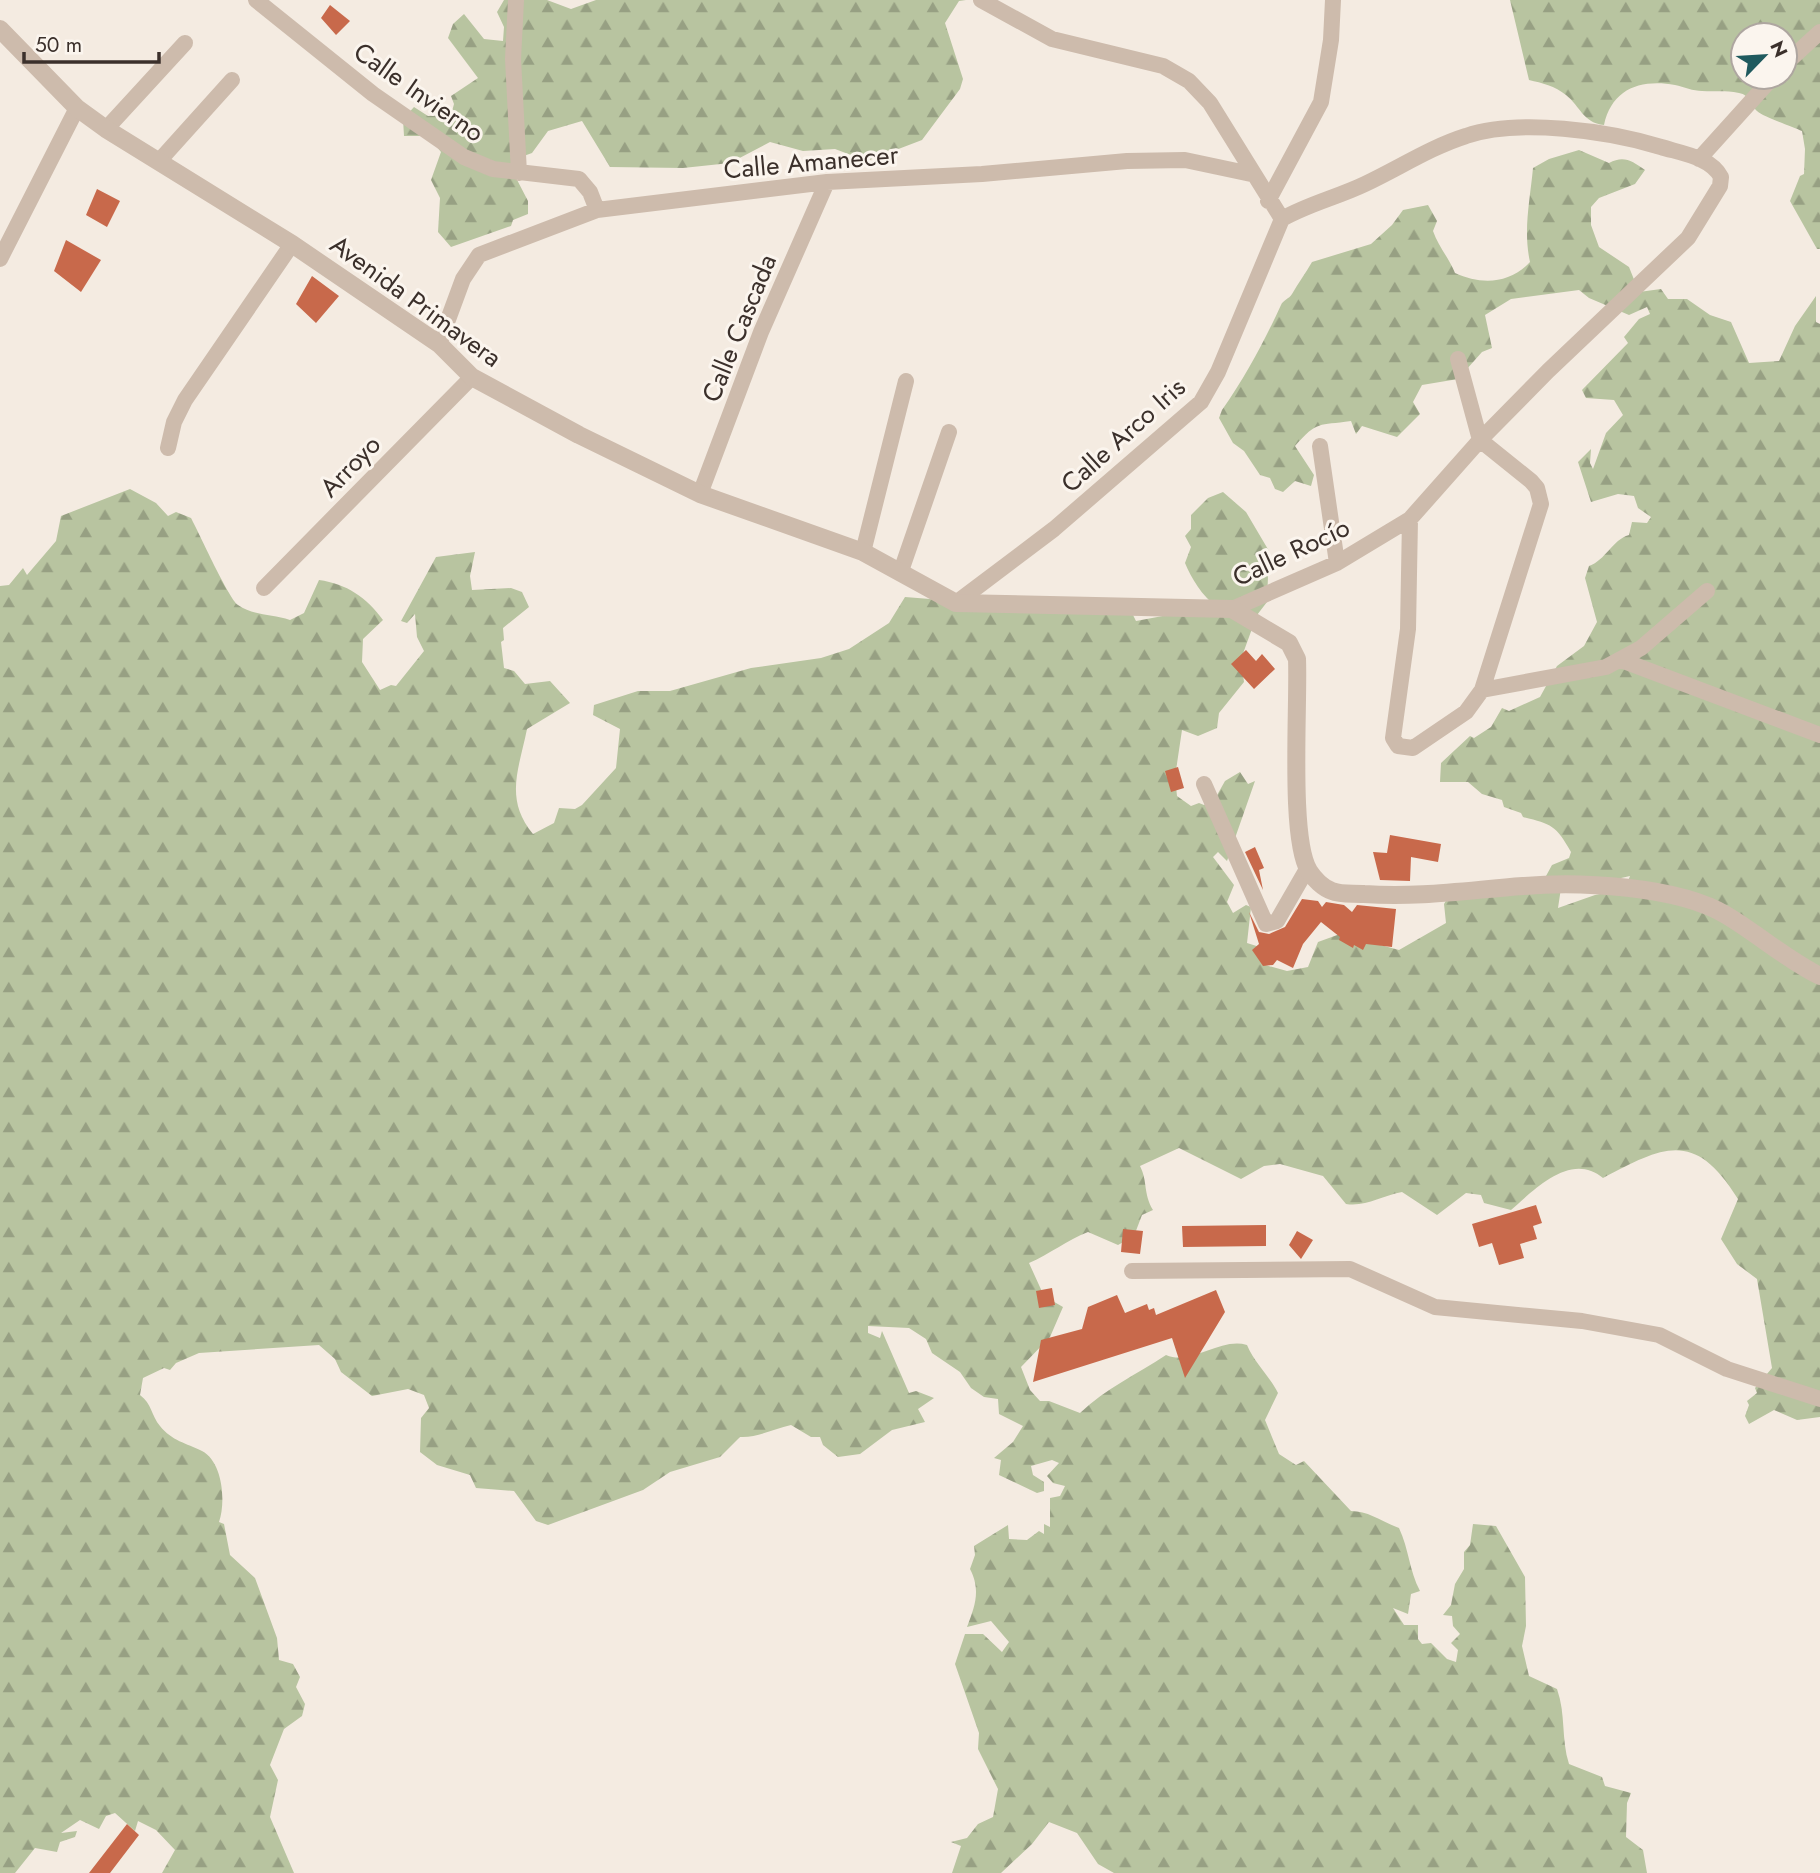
<svg xmlns="http://www.w3.org/2000/svg" width="1820" height="1873" viewBox="0 0 1820 1873" font-family="Jost,sans-serif">
<style>
.forest{fill:url(#forest-firs);fill-rule:evenodd}
.building{fill:#c8694b}
.lines{fill:none;stroke-linecap:round;stroke-linejoin:round}
.minor{stroke:#cdbbac;stroke-width:16}
.tertiary{stroke:#cdbbac;stroke-width:18}
.labels{text-anchor:middle;stroke-width:6;stroke-linejoin:round;paint-order:stroke}
.street-label{font-size:26px;fill:#3b302b;stroke:#fbf5ee}
</style>
<defs>
<pattern id="forest-firs" width="22" height="20" patternUnits="userSpaceOnUse" patternTransform="scale(1.75)"><rect width="22" height="20" fill="#b8c4a0"/><path d="M5 1l3.5 6h-7zM16 11l3.5 6h-7z" fill="#97a083"/></pattern>
</defs>
<rect width="100%" height="100%" fill="#f4ebe1"/>
<path class="forest" d="M504,0H547L571,9L596,0H966L959,1L945,23L963,79L960,89L922,140L867,161L835,149L803,151L770,142L730,163L683,168L610,167L582,121L548,131L532,153L521,157L514,174L528,201V214L513,220L511,226L451,247L438,232L440,198L431,180L441,152L428,136H404L403,119L414,107L428,116L451,115L454,104L451,96L478,78L448,38L453,24L464,14L484,39L503,41L504,27L497,12Z
M1510,0H1820V249H1817L1790,201L1800,176L1804,174L1805,149L1802,131C1792,126 1763,117 1757,111C1750,104 1750,95 1739,93C1724,90 1716,92 1702,91C1693,91 1684,87 1675,85C1640,79 1612,89 1604,125C1583,123 1580,106 1566,95C1555,86 1542,83 1529,80ZM1743,35H1785V77H1743Z
M1579,150L1609,163C1624,155 1632,161 1645,170L1635,184L1599,198L1591,207V225L1599,247L1629,267L1639,292L1661,289L1668,299H1687L1710,315L1731,322L1749,363L1779,361L1795,326L1816,296V322L1820,324V1417L1797,1420L1774,1410L1749,1424L1745,1416L1749,1405L1747,1401L1757,1393L1755,1388L1772,1368L1757,1279L1737,1264L1721,1239L1738,1199C1695,1130 1665,1145 1603,1178C1571,1151 1535,1189 1511,1210L1484,1203L1481,1195L1466,1193L1437,1215L1402,1192C1381,1196 1366,1207 1346,1204L1323,1176L1280,1164L1264,1166L1241,1179L1179,1148L1140,1166C1148,1182 1143,1193 1153,1210L1142,1215L1134,1236L1118,1245L1088,1232C1067,1240 1050,1254 1029,1263L1044,1296L1063,1307L1050,1337L1021,1367L1030,1390L1040,1401H1049L1080,1413C1106,1388 1136,1375 1166,1355C1192,1366 1220,1337 1247,1345C1255,1364 1269,1375 1278,1393L1265,1420L1279,1454L1296,1465L1304,1461L1351,1511C1369,1511 1382,1522 1399,1528C1409,1549 1409,1570 1420,1591L1411,1594L1408,1614L1393,1608L1404,1625H1418V1639L1422,1644L1431,1643L1447,1659L1456,1662L1458,1650L1451,1643L1460,1634L1453,1626L1452,1616L1443,1615L1451,1605L1455,1584L1464,1569V1552L1470,1545L1473,1524L1496,1526L1525,1577L1526,1626L1522,1646L1529,1676L1557,1689C1566,1714 1561,1739 1569,1764L1602,1777L1605,1786L1631,1793L1627,1803L1626,1837L1643,1850L1647,1873H1114L1098,1864L1077,1833L1049,1822L1032,1844L1001,1873H952L961,1846L951,1842L967,1838L978,1824L993,1817L998,1789L978,1749L979,1733L955,1664L965,1634H983L1002,1652L1009,1642L991,1621L967,1627C975,1606 981,1590 970,1569L975,1555L974,1546L1008,1525L1009,1539L1027,1540L1039,1531L1044,1534V1524L1050,1527V1498L1060,1496L1065,1486L1053,1483L1047,1476L1059,1463L1052,1460L1031,1466L1033,1475L1044,1482V1491L1037,1493L999,1475L1001,1460L994,1458L1013,1442L1023,1426L999,1414L998,1399L984,1397L971,1388L960,1372L932,1353L926,1339L909,1328L868,1326V1333L880,1338L882,1331L909,1393L916,1391L934,1398L918,1409L925,1422L892,1430L860,1454L838,1457L823,1445L820,1437H811L791,1425C773,1429 757,1438 740,1437L720,1457L670,1472L643,1490L548,1525L536,1521L514,1491L476,1488L470,1475L437,1465L420,1452L421,1418L429,1408L424,1395L408,1389L372,1396L341,1372L335,1359L319,1345L199,1353L176,1363L170,1370L164,1368L143,1378L140,1395C152,1404 151,1415 160,1426C172,1441 186,1443 202,1451C223,1462 226,1502 219,1522L224,1524L230,1555L255,1578L277,1638L279,1660L293,1664L300,1677L296,1687L305,1704L302,1716L284,1729L270,1765L278,1780L270,1817L294,1873H162L175,1850L156,1830L138,1821L135,1831L115,1813L106,1816L99,1829L80,1820L61,1833L77,1831L75,1837L60,1842L57,1852L35,1848L15,1873H0V586L9,585L23,568L27,575L56,541L61,516L130,489L156,503L168,516L176,512L191,518C199,533 229,599 238,605C254,616 272,614 290,620L304,613L319,580C347,584 366,597 383,620L363,639L362,662L380,690L391,685L396,686L424,651L417,637L415,614L407,623L401,621L436,557L475,552L470,576L472,590L511,588L522,592L529,607L503,628L504,640L501,642L504,668L514,671L525,684L550,681L570,703L527,729C519,769 504,799 533,834L554,823L559,808L575,809L582,805L616,768L620,729L593,715L594,705L638,691H670L751,668L821,658L849,649L889,623L905,597L1133,615L1136,621L1216,606C1203,597 1191,578 1185,563L1191,547L1185,536L1191,529V515L1208,498L1223,492L1246,512L1269,551L1267,602L1257,615L1241,659L1244,682L1219,713L1217,728L1198,736L1182,730L1175,777L1177,796L1191,806L1199,803L1204,805L1216,797L1225,781L1240,772L1248,784L1255,781L1227,861L1218,852L1213,857L1234,885L1227,902L1233,913L1246,905L1251,907L1247,943L1266,949L1265,965L1287,971L1308,967L1318,942L1340,934L1399,950L1446,923L1444,904L1452,891L1561,888L1558,908L1595,895L1625,889L1630,876L1586,886L1546,876L1552,865L1569,858L1571,852C1556,825 1551,824 1523,817L1521,813L1504,807L1502,800L1482,794L1468,782H1440L1441,763L1470,736L1474,738L1491,727L1502,708L1509,711L1540,697L1557,666L1584,646L1597,622L1585,578L1589,566C1606,560 1612,540 1629,535L1632,522L1647,523L1651,517L1638,508L1634,496L1618,494L1591,502L1578,462L1591,449L1590,463L1593,469L1606,433L1623,415L1614,400L1586,398L1582,390L1628,343L1624,337L1639,319L1650,314L1647,307L1629,315L1589,298L1579,290L1511,299L1485,315L1492,348L1482,352L1458,379L1422,385L1413,402L1420,414L1397,437L1362,426L1356,434L1351,421C1318,426 1318,420 1295,446L1314,475L1311,486L1295,481L1283,492L1275,489L1270,478L1260,475L1244,451L1233,443L1219,418L1222,410C1246,376 1264,342 1281,305C1283,300 1289,299 1292,294C1298,283 1306,273 1312,262L1371,244L1392,225L1403,210L1428,205L1437,221L1433,231C1438,246 1449,258 1455,273C1481,285 1510,284 1530,262C1523,231 1530,200 1533,168L1549,159Z"/>
<path class="building" d="M330,5L350,21L336,35L321,18Z
M97,189L120,201L107,227L86,215Z
M66,240L101,260L81,292L54,271Z
M312,276L339,296L316,323L296,304Z
M1246,650L1256,661L1262,654L1275,669L1254,689L1231,664Z
M1178,767L1184,788L1171,792L1165,771Z
M1390,835L1441,844L1438,862L1411,857L1410,881L1380,880L1373,852L1387,853Z
M1255,847L1264,868L1259,870L1263,890L1245,852Z
M1302,899L1318,901L1322,907L1326,902L1344,905L1352,912L1357,905L1396,909L1392,947L1366,944L1363,950L1354,945L1353,948L1339,940L1340,937L1321,922L1303,944L1293,968L1277,960L1273,965L1263,966L1252,950L1259,944L1249,912L1259,932L1269,934L1285,927Z
M1536,1205L1542,1223L1533,1226L1537,1239L1520,1244L1524,1258L1499,1265L1492,1243L1479,1247L1472,1224Z
M1266,1225V1246L1183,1247L1182,1226Z
M1123,1229L1143,1231L1140,1254L1121,1252Z
M1297,1231L1313,1240L1301,1259L1289,1245Z
M1052,1288L1055,1305L1039,1308L1036,1291Z
M1216,1290L1225,1312L1185,1378L1172,1338L1033,1382L1041,1340L1082,1329L1088,1307L1117,1295L1125,1313L1147,1304L1149,1310L1154,1308L1156,1315Z
M127,1824L139,1835L110,1873H89Z"/>
<g class="lines">
<path class="minor" d="M256,0L373,94L464,157L493,169L579,179L590,192L597,210
M516,0L513,59L519,173
M981,0L1052,39L1163,66L1189,81L1210,103L1282,219
M1785,64L1820,32
M106,129L185,43
M1699,159L1773,77
M160,160L232,80
M1268,201L1321,102L1331,40L1333,0
M0,259L77,108
M439,344L463,279L479,255L597,210L827,182L982,174L1127,161L1185,160L1251,174
M1458,359L1480,440
M1320,446L1337,563
M168,448L174,422L185,400L292,244
M700,494L761,332L827,182
M1410,519L1408,629L1393,738L1398,746L1413,748L1466,712L1482,690L1541,504L1537,488L1531,481L1480,440
M863,552L906,381
M901,571L949,432
M264,588L472,377
M956,603L1054,529L1201,402L1218,372L1282,219
M1232,609L1337,563L1410,519L1480,440L1548,371L1688,238L1720,186L1721,177C1711,157 1680,153 1661,147C1609,131 1518,118 1466,136C1431,147 1399,168 1365,184C1338,197 1308,204 1282,219
M1621,660L1820,735
M1482,690L1606,667L1641,648L1707,591
M1204,784L1266,924L1277,921L1307,869
M1132,1271L1350,1269L1435,1307L1582,1321L1659,1335L1727,1369L1820,1399"/>
<path class="tertiary" d="M0,29L77,108L106,129L292,244L439,344L472,377L579,435L700,494L863,552L956,603L1232,609L1289,643L1297,659C1299,704 1289,838 1309,871C1314,879 1323,888 1332,891C1341,895 1354,893 1364,894C1418,898 1469,890 1523,886C1579,881 1678,886 1726,915C1758,934 1787,960 1820,976"/>
</g>
<g class="labels">
<g class="street-label">
<text transform="translate(419 92) rotate(35)" y="9">Calle Invierno</text>
<text transform="translate(811 162) rotate(-5)" y="9">Calle Amanecer</text>
<text transform="translate(416 301) rotate(36)" y="9">Avenida Primavera</text>
<text transform="translate(739 328) rotate(-68)" y="9">Calle Cascada</text>
<text transform="translate(1123 435) rotate(-42)" y="9">Calle Arco Iris</text>
<text transform="translate(350 466) rotate(-46)" y="9">Arroyo</text>
<text transform="translate(1291 552) rotate(-25)" y="9">Calle Rocío</text>
</g>
</g>
<g transform="translate(1764 56) rotate(65)"><circle r="33" fill="#fbf5ee" stroke="#aea6a0" stroke-width="2"/>
<path d="M0-5L12 26L0 18L-12 26Z" fill="#1f5a5e"/>
<text y="-10" font-size="19" font-weight="bold" text-anchor="middle" fill="#3b302b">N</text>
</g>
<path d="M24 52v10h135v-10" fill="none" stroke="#3b302b" stroke-width="3.5"/>
<text x="35" y="52" font-size="21" fill="#3b302b" stroke="#fbf5ee" stroke-width="5" paint-order="stroke">50 m</text>
</svg>
